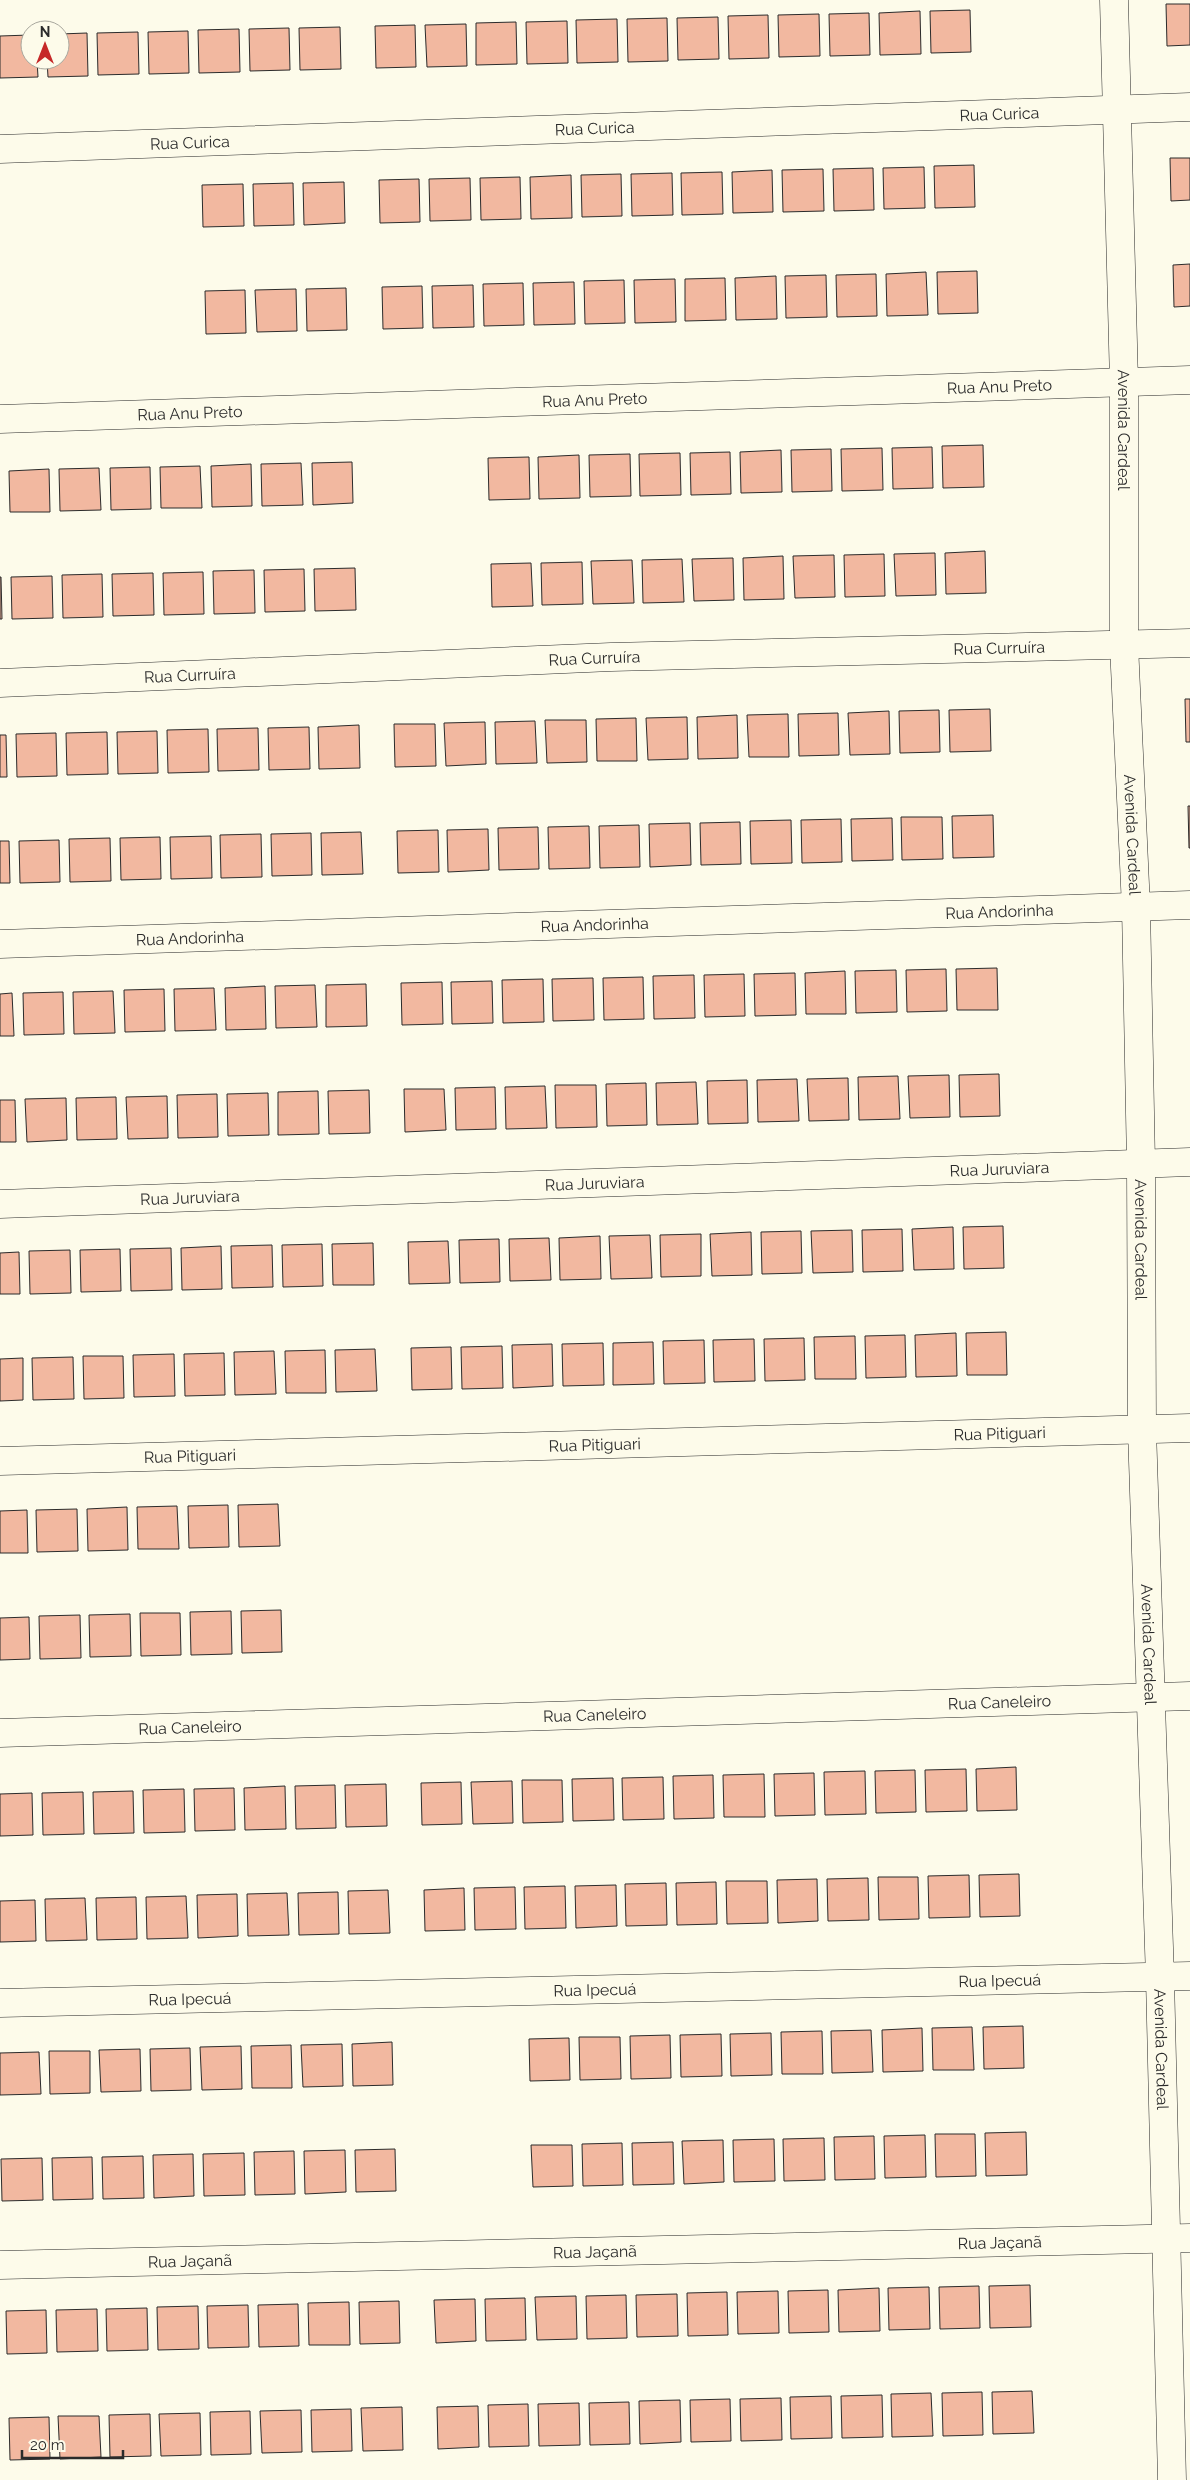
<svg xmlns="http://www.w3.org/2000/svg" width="1190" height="2480" viewBox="0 0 1190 2480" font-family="Raleway,sans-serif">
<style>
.building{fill:#f2b8a0;stroke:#2b2b2b}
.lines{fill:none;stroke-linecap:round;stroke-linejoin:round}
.minor-casing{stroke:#2b2b2b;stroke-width:29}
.minor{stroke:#fdfbea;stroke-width:28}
.labels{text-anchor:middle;stroke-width:4;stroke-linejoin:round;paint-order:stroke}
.street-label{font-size:16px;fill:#2b2b2b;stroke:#fdfbea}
</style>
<rect width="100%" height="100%" fill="#fdfbea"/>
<path class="building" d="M1166,4H1190V45L1167,46Z
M970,10L971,52L931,53L930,11Z
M920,11L921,54L880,55L879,13Z
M869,13L870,55L830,56L829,14Z
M819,14L820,56L779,57L778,15Z
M768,15L769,58L729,59L728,16Z
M718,17L719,59L678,60L677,18Z
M667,18L668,61L628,62L627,19Z
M617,19L618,62L577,63L576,20Z
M567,21L568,63L527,64L526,22Z
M516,22L517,64L476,65V23Z
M466,24L467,66L427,67L425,25Z
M415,25L416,67L376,68L375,26Z
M340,27L341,69L300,70L299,28Z
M289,28L290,70L250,71L249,29Z
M239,29L240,72L199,73L198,30Z
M188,31L189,73L149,74L148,32Z
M138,32L139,74L98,75L97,33Z
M87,33L88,76L48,77L47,60H60V34Z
M30,35V60H37L38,77L0,78V36Z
M1170,158H1190V200L1171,201Z
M974,165L975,207L935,208L934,166Z
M924,167L925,208L884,209L883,168Z
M873,168L874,210L834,211L833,169Z
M823,169L824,211L783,212L782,170Z
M772,170L773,212L733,213L732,172Z
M722,172L723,214L682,215L681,173Z
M672,173L673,215L632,216L631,174Z
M621,174L622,216L582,217L581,175Z
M571,175L572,218L531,219L530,177Z
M520,177L521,219L481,220L480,178Z
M470,178L471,220L430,221L429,179Z
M419,179L420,222L380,223L379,180Z
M344,182L345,223L304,225L303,183Z
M293,183L294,225L254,226L253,184Z
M243,184L244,226L203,227L202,185Z
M1190,264V306L1174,307L1173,265Z
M977,271L978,313L938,314L937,272Z
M926,272L928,315L887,316L886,274Z
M876,274L877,316L837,317L836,275Z
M826,275L827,317L786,318L785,276Z
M776,276L777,319L736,320L735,278Z
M725,278L726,320L685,321V279Z
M675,279L676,322L635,323L634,280Z
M624,280L625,323L585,324L584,281Z
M574,282L575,324L534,325L533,283Z
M523,283L524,325L484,326L483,284Z
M473,285L474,327L433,328L432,286Z
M422,286L423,328L383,329L382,287Z
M346,288L347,330L307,331L306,289Z
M296,289L297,331L257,332L255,290Z
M245,290L246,333L206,334L205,291Z
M983,445L984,487L943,488L942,446Z
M932,447L933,488L893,489L892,448Z
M882,448L883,490L842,491L841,449Z
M831,449L832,491L792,492L791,450Z
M781,450L782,492L741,493L740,452Z
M730,452L731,494L691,495L690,453Z
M680,453L681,495L640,496L639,454Z
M630,454L631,496L590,497L589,455Z
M579,455L580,498L539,499L538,457Z
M529,457L530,499L489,500L488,458Z
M352,462L353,503L313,505L312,463Z
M301,463L303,505L262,506L261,464Z
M251,464L252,506L212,507L211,466Z
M200,466L202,508H161L160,467Z
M150,467L151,509L111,510L110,468Z
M99,468L101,510L60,511L59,469Z
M49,469L50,512H10L9,471Z
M985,551L986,593L946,594L945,553Z
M935,553L936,595L896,596L894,554Z
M884,554L885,596L845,597L844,555Z
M834,555L835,597L795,598L793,556Z
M783,556L784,599L744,600L743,558Z
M733,558L734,600L694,601L692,559Z
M682,559L684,602L643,603L642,560Z
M632,560L634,603L593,604L591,561Z
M582,562L583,604L542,605L541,563Z
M531,563L533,606L492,607L491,564Z
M355,568L356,610L315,611L314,569Z
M304,569L305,611L265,612L264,570Z
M254,570L255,613L214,614L213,571Z
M203,572L204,614L164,615L163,573Z
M153,573L154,615L113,616L112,574Z
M102,574L103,617L63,618L62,575Z
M52,576L53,618L12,619L11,577Z
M0,577H1L2,619H0Z
M1185,699H1190V742H1186Z
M990,709L991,751L950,752L949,710Z
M939,710L940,752L900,753L899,711Z
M889,711L890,754L850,755L848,713Z
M838,713L839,755L799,756L798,714Z
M788,714L789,757H749L747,715Z
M737,715L738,758L698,759L697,717Z
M687,717L688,759L648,760L646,718Z
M636,718L637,761H597L596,719Z
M545,720H586L587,762L547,763Z
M535,721L537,763L496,764L495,722Z
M485,722L486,764L446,766L444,723Z
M394,724H435L436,766L395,767Z
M359,725L360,768L319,769L318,727Z
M309,727L310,769L269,770L268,728Z
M258,728L259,770L218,771L217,729Z
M208,729L209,772L168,773L167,730Z
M157,731L158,773L118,774L117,732Z
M107,732L108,774L67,775L66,733Z
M56,733L57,776L17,777L16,734Z
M0,735H6L7,777H0Z
M1188,806H1190V848H1189Z
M993,815L994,857L953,858L952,816Z
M901,817H942L943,859L902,860Z
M892,818L893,860L852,861L851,819Z
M841,819L842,862L802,863L801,820Z
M791,820L792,863L751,864L750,821Z
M740,822L741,864L701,865L700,823Z
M690,823L691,865L650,867L649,824Z
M639,825L640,867L600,868L599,826Z
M589,826L590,868L549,869L548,827Z
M538,827L539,869L499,870L498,828Z
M488,829L489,870L448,872L447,830Z
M438,830L439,872L398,873L397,831Z
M361,832L363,874L322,875L321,833Z
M311,833L312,875L272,876L271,834Z
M261,834L262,877L221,878L220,835Z
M211,836L212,878L171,879L170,837Z
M160,837L161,879L121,880L120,838Z
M110,838L111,881L70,882L69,839Z
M59,840L60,882L20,883L19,841Z
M0,841H9L10,883H0Z
M997,968L998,1010H957L956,969Z
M946,969L947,1011L907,1012L906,970Z
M896,970L897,1012L856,1013L855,971Z
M845,971L846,1014H806L805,973Z
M795,973L796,1015L755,1016L754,974Z
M744,974L745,1016L705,1017L704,975Z
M694,975L695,1018L654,1019L653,976Z
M643,977L644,1019L604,1020L603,978Z
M593,978L594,1020L553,1021L552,979Z
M543,979L544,1022L503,1023L502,980Z
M492,981L493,1023L452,1024L451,982Z
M442,982L443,1024L402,1025L401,983Z
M366,984L367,1026L326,1027V985Z
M315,985L317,1027L276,1028L275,986Z
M265,986L266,1029L226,1030L225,988Z
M214,988L216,1030L175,1031L174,989Z
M164,989L165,1031L125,1032L124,990Z
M113,991L115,1033L74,1034L73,992Z
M63,992L64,1034L24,1035L23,993Z
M12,993L14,1036H0V994Z
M999,1074L1000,1116L960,1117L959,1075Z
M949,1075L950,1117L910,1118L908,1076Z
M898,1076L900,1119L859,1120L858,1077Z
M848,1078L849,1120L809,1121L807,1079Z
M797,1079L799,1121L758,1122L757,1080Z
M747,1080L748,1123L708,1124L707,1081Z
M696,1082L698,1124L657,1125L656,1083Z
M646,1083L647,1125L607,1126L606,1084Z
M555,1085H596L597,1127L556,1128Z
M545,1086L547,1128L506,1129L505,1087Z
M495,1087L496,1129L456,1130L455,1088Z
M404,1089H444L446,1130L405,1132Z
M369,1090L370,1133L329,1134L328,1091Z
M318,1091L319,1134L278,1135V1092Z
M268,1093L269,1135L228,1136L227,1094Z
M217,1094L218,1137L178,1138L177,1095Z
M167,1096L168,1138L128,1139L126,1097Z
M116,1097L117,1139L77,1140L76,1098Z
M66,1098L67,1140L27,1142L25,1099Z
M0,1100H15L16,1142H0Z
M1003,1226L1004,1268L964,1269L963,1227Z
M953,1227L954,1269L914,1270L912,1229Z
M902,1229L903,1271L863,1272L862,1230Z
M852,1230L853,1272L813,1273L811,1231Z
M801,1231L802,1273L762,1274L761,1232Z
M751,1232L752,1275L712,1276L710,1234Z
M701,1234V1276L661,1277L660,1235Z
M650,1235L652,1278L611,1279L609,1236Z
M600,1236L601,1279L560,1280L559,1238Z
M549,1238L551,1280L510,1281L509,1239Z
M499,1239L500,1282L460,1283L459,1240Z
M448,1241L450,1283L409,1284L408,1242Z
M373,1243L374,1285H333L332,1244Z
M322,1244L323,1286L283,1287L282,1245Z
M272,1245L273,1287L232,1288L231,1246Z
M221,1246L222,1289L182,1290L181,1248Z
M171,1248L172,1290L131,1291L130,1249Z
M120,1249L121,1291L81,1292L80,1250Z
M70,1250L71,1293L30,1294L29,1251Z
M19,1252L20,1294H0V1253Z
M1006,1332L1007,1375H967L966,1333Z
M956,1333L957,1376L916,1377L915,1335Z
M905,1335L906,1377L866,1378L865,1336Z
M855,1336L856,1379H815L814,1337Z
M804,1338L805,1380L765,1381L764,1339Z
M754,1339L755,1381L714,1382L713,1340Z
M704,1340L705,1383L664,1384L663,1341Z
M653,1342L654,1384L613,1385V1343Z
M603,1343L604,1385L563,1386L562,1344Z
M552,1344L553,1386L513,1388L512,1345Z
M502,1346L503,1388L462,1389L461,1347Z
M451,1347L452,1389L412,1390L411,1348Z
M375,1349L377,1391L336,1392L335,1350Z
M325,1350L326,1393H286L285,1351Z
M274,1351L276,1394L235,1395L234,1352Z
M224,1353L225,1395L185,1396L184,1354Z
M174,1354L175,1396L134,1397L133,1355Z
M83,1356H123L124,1398L84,1399Z
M73,1357L74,1399L33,1400L32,1358Z
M23,1358V1400L0,1401V1359Z
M278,1504L280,1546L239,1547L238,1505Z
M228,1505L229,1547L189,1548L188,1506Z
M177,1506L179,1549H138L137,1507Z
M127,1507L128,1550L88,1551L87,1509Z
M77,1509L78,1551L37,1552L36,1510Z
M27,1510L28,1553H0V1511Z
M281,1610L282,1652L242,1653L241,1611Z
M231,1611L232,1654L191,1655L190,1612Z
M140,1613H180L181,1655L141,1656Z
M130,1614L131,1656L90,1657L89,1615Z
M80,1615L81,1658L40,1659L39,1616Z
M29,1617L30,1659L0,1660V1618Z
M1016,1767L1017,1810L977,1811L976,1769Z
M966,1769L967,1811L926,1812L925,1770Z
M915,1770L916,1812L876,1813L875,1771Z
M865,1771L866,1814L825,1815L824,1772Z
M814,1773L815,1815L775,1816L774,1774Z
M764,1774L765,1817H724L723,1775Z
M713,1775L714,1818L674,1819L673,1776Z
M663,1777L664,1819L623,1820L622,1778Z
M613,1778L614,1820L573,1821L572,1779Z
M522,1780H562L563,1822L523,1823Z
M512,1781L513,1823L473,1824L471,1782Z
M461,1782L462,1824L422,1825L421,1783Z
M386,1784L387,1826L346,1827L345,1785Z
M335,1785L336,1828L296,1829L295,1786Z
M285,1786L286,1829L245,1830L244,1788Z
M234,1788L235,1830L195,1831L194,1789Z
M184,1789L185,1832L144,1833L143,1790Z
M133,1791L134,1833L94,1834L93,1792Z
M83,1792L84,1834L43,1835L42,1793Z
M32,1793L33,1835L0,1836V1794Z
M1019,1874L1020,1916L980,1917L979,1875Z
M969,1875L970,1917L929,1918L928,1876Z
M878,1877H918L919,1919L879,1920Z
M868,1878L869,1920L828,1921L827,1879Z
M817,1879L818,1921L778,1923L777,1880Z
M726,1881H767L768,1923L727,1924Z
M716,1882L717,1924L677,1925L676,1883Z
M666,1883L667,1925L626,1926L625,1884Z
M616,1885L617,1926L576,1928L575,1886Z
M565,1886L566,1928L525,1929L524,1887Z
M515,1887L516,1929L475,1930L474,1888Z
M464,1888L465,1930L425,1931L424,1890Z
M388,1890L390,1933L349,1934L348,1891Z
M338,1892L339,1934L299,1935L298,1893Z
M287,1893L289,1935L248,1936L247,1894Z
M237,1894L238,1936L198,1938L197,1895Z
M186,1896L188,1938L147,1939L146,1897Z
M136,1897L137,1939L97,1940L96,1898Z
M85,1898L87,1940L46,1941L45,1899Z
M35,1900L36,1941L0,1942V1901Z
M1023,2026L1024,2068L984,2069L983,2027Z
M972,2027L974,2070H933L932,2028Z
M922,2028L923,2071L883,2072L882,2030Z
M871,2030L873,2072L832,2073L831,2031Z
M822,2031L823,2074H782L781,2032Z
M771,2033L772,2075L731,2076L730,2034Z
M721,2034L722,2076L681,2077L680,2035Z
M670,2035L671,2078L631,2079L630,2036Z
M579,2037H620L621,2079L580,2080Z
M569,2038L570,2080L530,2081L529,2039Z
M392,2042L393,2085L353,2086L352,2044Z
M342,2044L343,2086L303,2087L301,2045Z
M291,2045L292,2088H252L251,2046Z
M241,2046L242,2089L202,2090L200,2047Z
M190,2048L191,2090L151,2091L150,2049Z
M140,2049L141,2091L101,2092L99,2050Z
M49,2051H90V2093L50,2094Z
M39,2052L41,2094L0,2095V2053Z
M1026,2132L1027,2175L986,2176L985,2133Z
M935,2134H975L976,2176L936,2177Z
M925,2135L926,2177L885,2178L884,2136Z
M874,2136L875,2179L835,2180L834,2137Z
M824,2138L825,2180L784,2181L783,2139Z
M774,2139L775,2181L734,2182L733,2140Z
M723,2140L724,2182L684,2184L682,2141Z
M673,2142L674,2184L633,2185L632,2143Z
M622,2143L623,2185L583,2186L582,2144Z
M531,2145H572L573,2186L533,2187Z
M395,2149L396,2191L356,2192L355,2150Z
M345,2150L346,2192L305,2194L304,2151Z
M294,2151L295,2194L255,2195L254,2152Z
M244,2153L245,2195L204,2196L203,2154Z
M193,2154L194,2196L154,2198L153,2155Z
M143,2156L144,2198L103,2199L102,2157Z
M92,2157L93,2199L53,2200L52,2158Z
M42,2158L43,2200L2,2201L1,2159Z
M1030,2285L1031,2327L990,2328L989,2286Z
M979,2286L980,2328L940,2329L939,2287Z
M929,2287L930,2329L889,2330L888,2288Z
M879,2288L880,2331L839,2332L838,2290Z
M828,2290L829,2332L789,2333L788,2291Z
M778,2291L779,2333L738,2334L737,2292Z
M727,2292L728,2335L688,2336L687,2293Z
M677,2294L678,2336L637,2337L636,2295Z
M626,2295L627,2338L587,2339L586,2296Z
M576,2296L577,2339L537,2340L535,2297Z
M525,2298L526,2340L486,2341L485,2299Z
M475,2299L476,2341L436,2343L434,2300Z
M399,2301L400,2343L360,2344L359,2302Z
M349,2302L350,2345H309L308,2303Z
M298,2304L299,2346L259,2347L258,2305Z
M248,2305L249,2347L208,2348L207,2306Z
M198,2306L199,2349L158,2350L157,2307Z
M147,2308L148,2350L107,2351L106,2309Z
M97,2309L98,2351L57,2352L56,2310Z
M46,2310L47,2353L7,2354L6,2311Z
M1032,2391L1034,2433L993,2434L992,2392Z
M982,2392L983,2435L943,2436L942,2393Z
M931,2393L933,2436L892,2437L891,2394Z
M882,2395L883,2437L842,2438L841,2396Z
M831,2396L832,2438L791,2439L790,2397Z
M781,2398L782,2440L741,2441L740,2399Z
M730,2399L731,2441L691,2442L690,2400Z
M680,2400L681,2442L640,2444L639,2401Z
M629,2402L630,2444L590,2445L589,2403Z
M579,2403L580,2445L539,2446L538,2404Z
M528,2404L529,2446L489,2447L488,2405Z
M478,2406L479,2447L438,2449L437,2407Z
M402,2407L403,2450L363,2451L361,2408Z
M351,2409L352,2451L312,2452L311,2410Z
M301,2410L302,2452L262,2453L260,2411Z
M250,2411L251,2454L211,2455L210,2412Z
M200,2413L201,2455L161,2456L159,2414Z
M150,2414L151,2456L110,2457L109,2415Z
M58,2416H99L101,2457L60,2459Z
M49,2417L50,2459L10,2460L9,2418Z"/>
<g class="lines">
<defs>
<g id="minor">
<path id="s1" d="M1114,0L1124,382V645L1136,907L1141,1164L1142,1430L1160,1978L1172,2480"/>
<path id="s2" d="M0,149L1190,107"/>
<path id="s3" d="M0,419L1190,380"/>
<path id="s4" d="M0,683L611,657L1190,643"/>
<path id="s5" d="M0,944L1190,905"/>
<path id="s6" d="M0,1204L1190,1162"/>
<path id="s7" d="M0,1461L1190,1428"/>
<path id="s8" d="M0,1733L1190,1696"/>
<path id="s9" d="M0,2003L1190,1976"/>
<path id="s10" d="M0,2265L1190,2238"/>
</g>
</defs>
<use href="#minor" class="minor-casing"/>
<use href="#minor" class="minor"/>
</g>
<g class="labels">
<g class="street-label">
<text dy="6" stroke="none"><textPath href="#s2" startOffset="1000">Rua Curica</textPath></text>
<text dy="6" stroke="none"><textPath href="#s2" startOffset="595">Rua Curica</textPath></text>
<text dy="6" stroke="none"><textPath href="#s2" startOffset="190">Rua Curica</textPath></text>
<text dy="6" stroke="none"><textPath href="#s3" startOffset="1000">Rua Anu Preto</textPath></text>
<text dy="6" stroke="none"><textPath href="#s3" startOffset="595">Rua Anu Preto</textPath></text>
<text dy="6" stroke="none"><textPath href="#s3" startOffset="190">Rua Anu Preto</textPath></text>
<text dy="6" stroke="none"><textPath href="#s1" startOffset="430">Avenida Cardeal</textPath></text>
<text dy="6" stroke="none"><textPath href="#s4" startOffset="1000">Rua Curruíra</textPath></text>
<text dy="6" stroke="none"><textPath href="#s4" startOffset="595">Rua Curruíra</textPath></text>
<text dy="6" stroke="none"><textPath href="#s4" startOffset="190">Rua Curruíra</textPath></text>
<text dy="6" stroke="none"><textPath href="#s1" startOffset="835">Avenida Cardeal</textPath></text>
<text dy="6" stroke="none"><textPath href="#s5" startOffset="1000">Rua Andorinha</textPath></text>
<text dy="6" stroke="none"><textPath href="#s5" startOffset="595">Rua Andorinha</textPath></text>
<text dy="6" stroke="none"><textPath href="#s5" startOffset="190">Rua Andorinha</textPath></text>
<text dy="6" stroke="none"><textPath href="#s6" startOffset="1000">Rua Juruviara</textPath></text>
<text dy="6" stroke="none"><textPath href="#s6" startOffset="595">Rua Juruviara</textPath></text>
<text dy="6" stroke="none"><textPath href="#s6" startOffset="190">Rua Juruviara</textPath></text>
<text dy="6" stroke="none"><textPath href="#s1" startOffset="1240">Avenida Cardeal</textPath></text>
<text dy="6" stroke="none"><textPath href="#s7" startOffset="1000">Rua Pitiguari</textPath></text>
<text dy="6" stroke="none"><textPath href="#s7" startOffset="595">Rua Pitiguari</textPath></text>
<text dy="6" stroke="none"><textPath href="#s7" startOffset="190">Rua Pitiguari</textPath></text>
<text dy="6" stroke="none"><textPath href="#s1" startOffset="1645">Avenida Cardeal</textPath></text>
<text dy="6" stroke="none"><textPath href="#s8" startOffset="1000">Rua Caneleiro</textPath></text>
<text dy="6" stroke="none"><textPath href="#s8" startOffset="595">Rua Caneleiro</textPath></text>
<text dy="6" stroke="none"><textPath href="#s8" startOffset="190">Rua Caneleiro</textPath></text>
<text dy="6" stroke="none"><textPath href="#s9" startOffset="1000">Rua Ipecuá</textPath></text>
<text dy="6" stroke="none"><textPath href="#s9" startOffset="595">Rua Ipecuá</textPath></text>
<text dy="6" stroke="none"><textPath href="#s9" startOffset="190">Rua Ipecuá</textPath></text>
<text dy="6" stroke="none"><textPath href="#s1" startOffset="2050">Avenida Cardeal</textPath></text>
<text dy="6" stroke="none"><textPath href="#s10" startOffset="1000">Rua Jaçanã</textPath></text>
<text dy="6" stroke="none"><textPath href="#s10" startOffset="595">Rua Jaçanã</textPath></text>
<text dy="6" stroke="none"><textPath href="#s10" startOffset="190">Rua Jaçanã</textPath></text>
</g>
</g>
<g transform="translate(45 45)"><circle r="24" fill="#fdfbea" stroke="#a9a89e"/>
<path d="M0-4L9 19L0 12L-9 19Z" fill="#c62828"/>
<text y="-8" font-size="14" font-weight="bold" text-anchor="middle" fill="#2b2b2b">N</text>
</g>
<path d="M22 2450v8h101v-8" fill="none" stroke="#2b2b2b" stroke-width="2.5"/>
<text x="30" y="2450" font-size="15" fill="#2b2b2b" stroke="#fdfbea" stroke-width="4" paint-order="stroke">20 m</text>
</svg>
